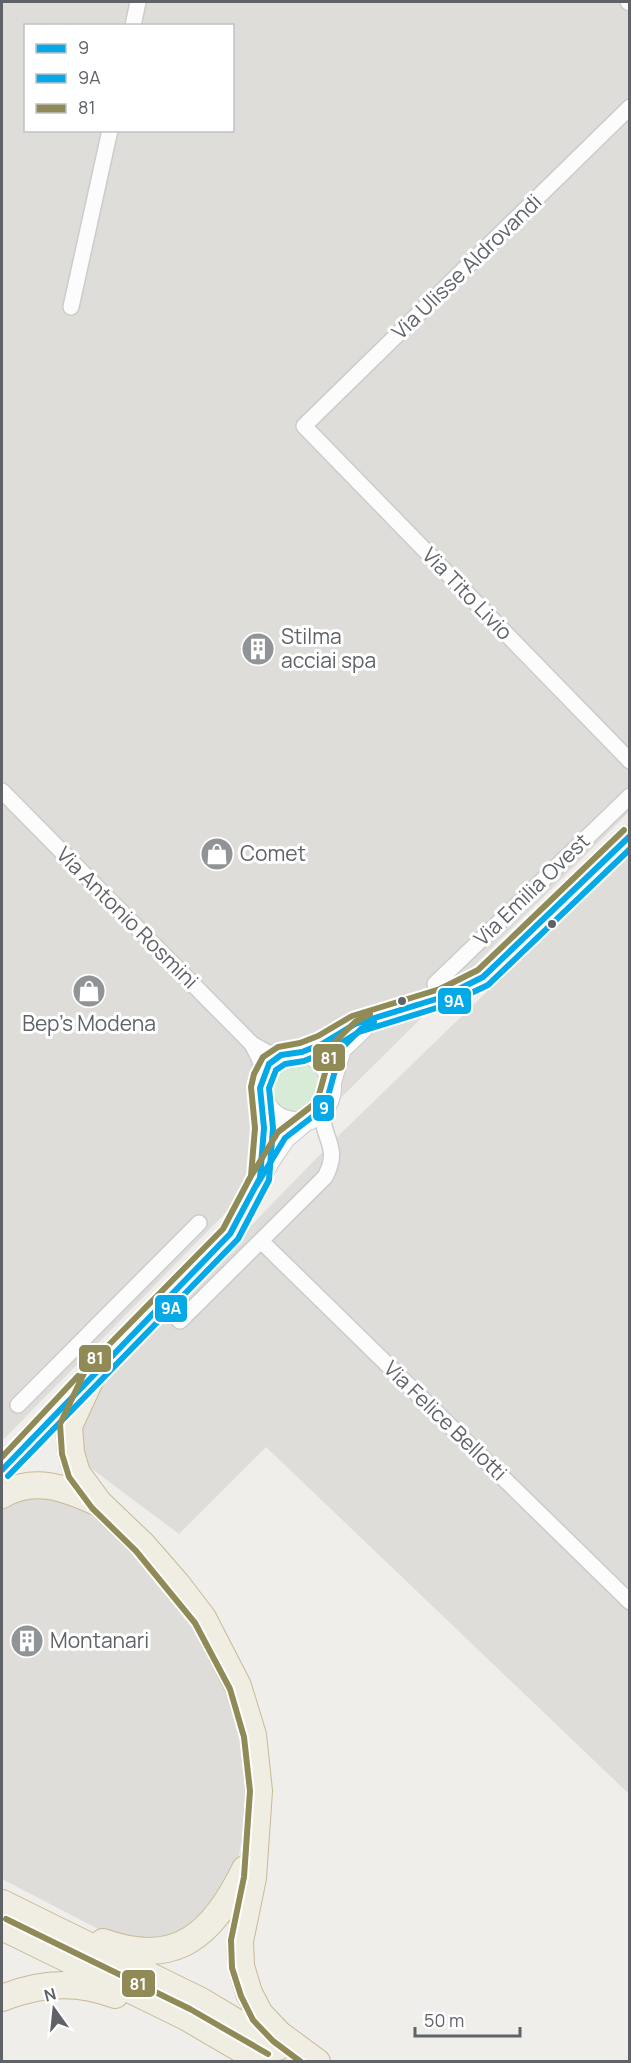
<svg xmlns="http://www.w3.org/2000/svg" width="631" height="2063" viewBox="0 0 631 2063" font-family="Manrope,sans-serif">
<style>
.industrial{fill:#dfddda;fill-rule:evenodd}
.green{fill:#d8ebd6}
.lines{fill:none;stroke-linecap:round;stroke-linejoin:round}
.street-casing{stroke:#cbcccc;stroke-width:18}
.secondary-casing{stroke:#cacacb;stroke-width:22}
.highway-casing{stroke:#c8b996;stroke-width:28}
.street{stroke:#fdfcfc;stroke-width:15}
.secondary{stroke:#fdfcfc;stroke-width:20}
.highway{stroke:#f0ede3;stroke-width:26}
.bus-1-casing{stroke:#fff;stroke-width:10}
.bus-2-casing{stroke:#fff;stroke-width:10}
.bus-3-casing{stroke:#fff;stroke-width:10}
.bus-1{stroke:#05a9e8;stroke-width:6}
.bus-2{stroke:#05a9e8;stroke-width:6}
.bus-3{stroke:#908b56;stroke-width:6}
.bus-dot{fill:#5f6368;stroke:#fff;stroke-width:2}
.labels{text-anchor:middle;stroke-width:6;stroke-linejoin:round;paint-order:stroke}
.street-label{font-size:21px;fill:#5f6368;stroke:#fff}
.poi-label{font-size:21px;fill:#5f6368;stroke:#fff;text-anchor:start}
.line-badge{stroke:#fff;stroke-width:2}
.badge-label{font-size:16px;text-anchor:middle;font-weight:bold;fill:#fff}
</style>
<rect width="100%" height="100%" fill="#efeeea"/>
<path class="industrial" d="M2,2H629V812L248,1190L2,1441ZM26,26H232V130H26Z
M629,854V1794L266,1447L179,1534L84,1463L81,1413L96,1387L118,1363L335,1139Z
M67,1497L117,1537L157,1576L191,1621L222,1681L243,1739L248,1801L237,1867L193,1928L155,1942L102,1931L2,1879V1498Z"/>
<path class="green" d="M271 1086a25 25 0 1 1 50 0a25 25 0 1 1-50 0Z"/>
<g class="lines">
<defs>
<path id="street" d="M628,2L630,3
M133,26L138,2
M630,107L304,426L630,761
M71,307L110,130
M2,791L252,1044L268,1053L281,1055
M435,984L630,796
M252,1044L260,1060L262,1077
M261,1241L630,1602
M163,1303L180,1321L325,1177C342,1146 320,1138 323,1109
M18,1405L199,1223"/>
<path id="secondary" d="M261 1087a35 35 0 1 1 70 0a35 35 0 1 1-70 0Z
M302,1052L322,1044L355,1024L443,997L483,977L630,836
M331,1082L341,1049L363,1028
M261,1169L264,1145L262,1100
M2,1470L230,1234L270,1160L285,1138L304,1122"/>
<path id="highway" d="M94,1372L69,1426L71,1453L77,1473L99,1503L143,1545L177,1584L203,1618L238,1686L253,1735L259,1791L253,1878L240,1941L241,1966L249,1993L260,2014L279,2034L317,2062
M2,1495C34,1476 66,1488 98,1503
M2,1903L201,2001L278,2047
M2,1927L186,2017L263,2062
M103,1942C177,1969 214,1933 245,1869
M2,1998C39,1983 77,1980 115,1995"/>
</defs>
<use href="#street" class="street-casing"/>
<use href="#secondary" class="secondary-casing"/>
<use href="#highway" class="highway-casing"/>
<use href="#street" class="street"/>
<use href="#secondary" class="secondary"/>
<use href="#highway" class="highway"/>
<defs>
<path id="bus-1" d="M256,1186L285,1138L325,1107L341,1049L361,1029L374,1022
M2,1470L230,1234L260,1178L264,1128L260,1088L269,1064L281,1055L302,1052L322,1044L355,1024L443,997L483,977L630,836"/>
<path id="bus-2" d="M8,1476L238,1239L269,1180L273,1128L269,1088L276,1070L285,1064L304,1061L326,1052L359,1032L446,1005L488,985L630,849"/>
<path id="bus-3" d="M248,1181L278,1132L317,1102L333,1044L355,1022L370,1014
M2,1457L78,1376
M6,1919L190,2009L268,2054
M301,2062L273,2041L253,2020L241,1996L232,1968L231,1940L244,1877L250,1791L244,1737L230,1689L195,1623L136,1551L92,1508L69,1477L62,1454L60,1424L87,1367L223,1229L251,1176L255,1128L251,1087L254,1074L263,1057L278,1047L300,1043L318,1036L352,1016L440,989L478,970L624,830"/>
</defs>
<use href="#bus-1" class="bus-1-casing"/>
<use href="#bus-2" class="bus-2-casing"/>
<use href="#bus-3" class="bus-3-casing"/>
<use href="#bus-1" class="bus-1"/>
<use href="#bus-2" class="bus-2"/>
<use href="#bus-3" class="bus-3"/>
</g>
<defs>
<symbol id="building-disc" viewBox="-11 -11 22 22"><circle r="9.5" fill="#919496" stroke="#fff"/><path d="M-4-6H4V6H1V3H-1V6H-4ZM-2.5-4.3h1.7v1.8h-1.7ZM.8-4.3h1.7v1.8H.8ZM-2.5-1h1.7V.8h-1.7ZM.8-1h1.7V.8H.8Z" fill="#fff"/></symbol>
<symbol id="shop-disc" viewBox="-11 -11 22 22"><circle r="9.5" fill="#919496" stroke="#fff"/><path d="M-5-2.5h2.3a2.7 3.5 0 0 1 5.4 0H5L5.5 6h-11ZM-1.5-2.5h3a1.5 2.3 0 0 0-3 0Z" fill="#fff"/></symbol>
</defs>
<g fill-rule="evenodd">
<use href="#building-disc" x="239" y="630" width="38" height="38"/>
<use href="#shop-disc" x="198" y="835" width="38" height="38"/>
<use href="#shop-disc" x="70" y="972" width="38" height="38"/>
<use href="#building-disc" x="8" y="1622" width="38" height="38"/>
</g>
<g class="bus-dot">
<circle cx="552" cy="924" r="5"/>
<circle cx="402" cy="1001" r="5"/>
</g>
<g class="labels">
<g class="street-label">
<text transform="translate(467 267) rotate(-44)" y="7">Via Ulisse Aldrovandi</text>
<text transform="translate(467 594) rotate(46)" y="7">Via Tito Livio</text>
<text transform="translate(532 890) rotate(-44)" y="7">Via Emilia Ovest</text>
<text transform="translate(127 918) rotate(45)" y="7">Via Antonio Rosmini</text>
<text transform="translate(445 1421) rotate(44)" y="7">Via Felice Bellotti</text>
</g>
<g class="poi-label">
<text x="281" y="644">Stilma<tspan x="281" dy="24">acciai spa</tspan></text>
<text x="240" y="861">Comet</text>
<text x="89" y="1031" text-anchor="middle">Bep's Modena</text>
<text x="50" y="1648">Montanari</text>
</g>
</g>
<g class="line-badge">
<rect x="437" y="987" width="35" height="28" rx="6" fill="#05a9e8"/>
<rect x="312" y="1043" width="34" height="29" rx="6" fill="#908b56"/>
<rect x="312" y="1094" width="23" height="28" rx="6" fill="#05a9e8"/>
<rect x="154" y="1294" width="34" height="29" rx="6" fill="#05a9e8"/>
<rect x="78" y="1344" width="34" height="29" rx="6" fill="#908b56"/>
<rect x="121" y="1969" width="35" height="29" rx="6" fill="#908b56"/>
</g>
<g class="badge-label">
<text x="454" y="1007">9A</text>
<text x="329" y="1064">81</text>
<text x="324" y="1114">9</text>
<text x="171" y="1314">9A</text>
<text x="95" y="1364">81</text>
<text x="138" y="1990">81</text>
</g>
<rect width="631" height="2063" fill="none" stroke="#5f6368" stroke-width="6"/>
<rect x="24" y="24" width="210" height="108" fill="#ffffff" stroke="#bfc1c3" stroke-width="1.5"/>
<rect x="36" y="44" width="30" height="9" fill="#05a9e8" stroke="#bfc1c3" stroke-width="1.5"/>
<text x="78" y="54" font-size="18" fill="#5f6368">9</text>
<rect x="36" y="74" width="30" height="9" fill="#05a9e8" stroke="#bfc1c3" stroke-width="1.5"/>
<text x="78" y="84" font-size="18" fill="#5f6368">9A</text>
<rect x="36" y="104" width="30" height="9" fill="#908b56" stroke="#bfc1c3" stroke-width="1.5"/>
<text x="78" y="114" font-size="18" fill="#5f6368">81</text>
<g transform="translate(54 2009) rotate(345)" stroke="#ffffff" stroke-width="4.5" paint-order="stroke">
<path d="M0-4.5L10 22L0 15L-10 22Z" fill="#5f6368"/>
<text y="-9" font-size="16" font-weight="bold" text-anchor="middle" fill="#5f6368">N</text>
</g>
<path d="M415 2027v9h105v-9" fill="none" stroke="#5f6368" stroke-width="3"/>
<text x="424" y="2027" font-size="18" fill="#5f6368" stroke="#ffffff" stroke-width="4.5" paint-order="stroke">50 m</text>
</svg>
